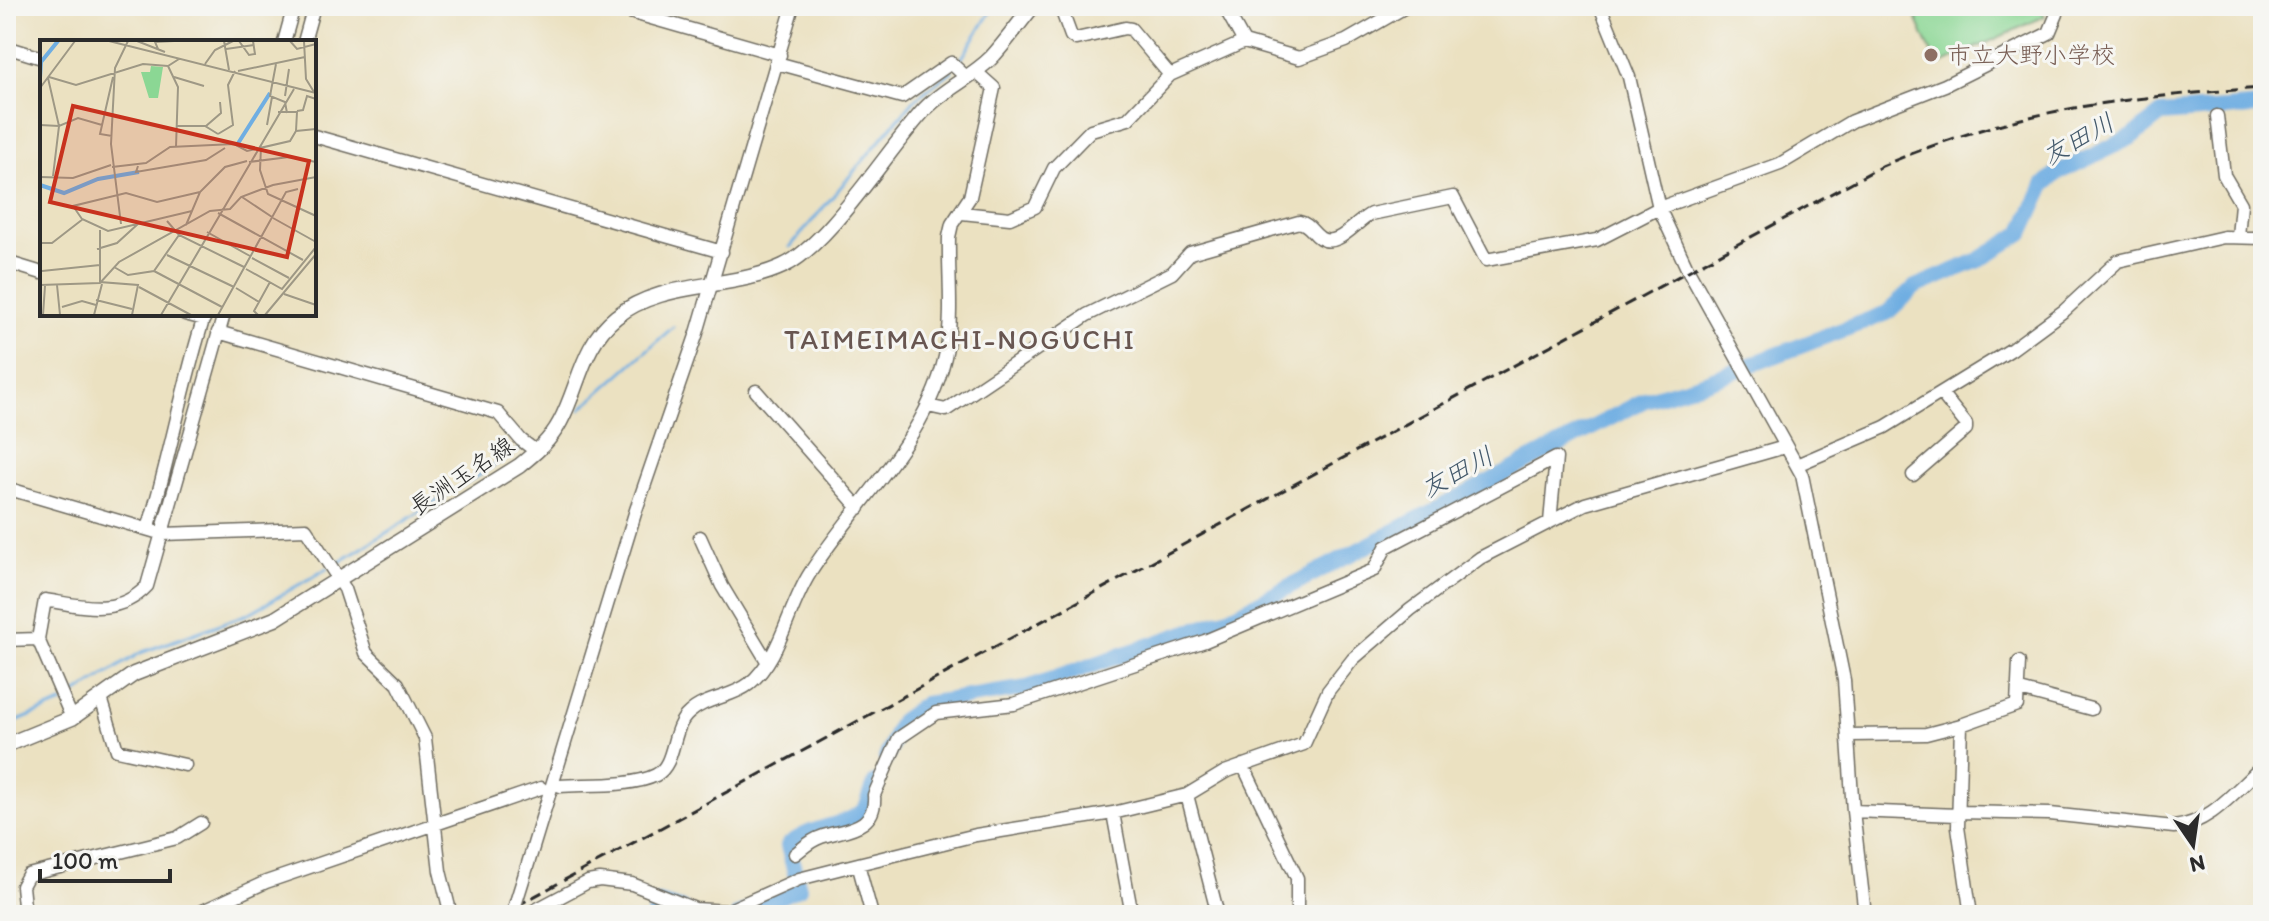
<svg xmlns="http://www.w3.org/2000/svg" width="2269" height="921" viewBox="0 0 2269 921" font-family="Itim,'Klee One',sans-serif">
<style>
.green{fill:#8bd794;stroke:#5b8160;stroke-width:2}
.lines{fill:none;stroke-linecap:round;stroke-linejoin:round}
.stream{stroke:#6faee2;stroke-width:3}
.river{stroke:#6faee2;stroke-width:16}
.minor-casing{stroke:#6e6b60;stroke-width:15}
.major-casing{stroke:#6e6b60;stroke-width:17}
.minor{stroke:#fff;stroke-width:12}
.major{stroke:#fff;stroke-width:14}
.rail{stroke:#2b2b2b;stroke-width:3;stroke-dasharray:12 6;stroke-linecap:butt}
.minor-bridge-casing{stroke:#6e6b60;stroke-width:15;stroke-linecap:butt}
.minor-bridge{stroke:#fff;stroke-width:12}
.education-dot{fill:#8d6e63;stroke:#f6f6f2;stroke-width:3}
.labels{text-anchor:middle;stroke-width:6;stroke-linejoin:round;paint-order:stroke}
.education-label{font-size:24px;fill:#785e54;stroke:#f6f6f2;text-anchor:start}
.street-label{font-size:24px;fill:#2b2b2b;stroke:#f6f6f2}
.water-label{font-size:26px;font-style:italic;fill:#43596b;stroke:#f6f6f2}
.quarter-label{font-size:28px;letter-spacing:2px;fill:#685651;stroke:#f6f6f2}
.inset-river{fill:none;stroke:#6faee2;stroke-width:4}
.inset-road{fill:none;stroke:#9e9885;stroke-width:2}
.view{fill:#c8321e;fill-opacity:0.15;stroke:#c8321e;stroke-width:4}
.inset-edge{fill:none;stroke:#2b2b2b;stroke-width:4}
</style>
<rect width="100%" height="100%" fill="#f6f6f2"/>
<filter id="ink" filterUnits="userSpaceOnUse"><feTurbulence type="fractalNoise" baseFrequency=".0125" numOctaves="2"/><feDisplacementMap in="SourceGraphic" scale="16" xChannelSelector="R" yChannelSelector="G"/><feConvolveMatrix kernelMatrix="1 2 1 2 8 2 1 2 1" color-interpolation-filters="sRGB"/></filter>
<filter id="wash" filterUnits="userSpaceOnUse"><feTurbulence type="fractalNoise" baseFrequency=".006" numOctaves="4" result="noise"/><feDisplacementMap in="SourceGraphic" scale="32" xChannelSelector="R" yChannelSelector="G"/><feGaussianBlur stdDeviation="1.8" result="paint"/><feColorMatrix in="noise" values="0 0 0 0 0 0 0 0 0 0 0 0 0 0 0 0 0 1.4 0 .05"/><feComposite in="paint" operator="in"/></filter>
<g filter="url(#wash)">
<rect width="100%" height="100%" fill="#ebe1c1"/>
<path class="green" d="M1911,6H2039L2045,16L1937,66Z"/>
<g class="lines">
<path class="stream" d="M957,66L994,6
M790,247L915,99L952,71
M581,409L673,327
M335,565L525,446
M68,699L140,653L248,614L328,568
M6,726L62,703"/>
<path class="river" d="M886,758L901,721L925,704L1027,688L1231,617L1645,400L1703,383L1887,313L1915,287L1979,260L2022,233L2044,185L2057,173L2132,137L2161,114L2263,106
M654,915L659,903L683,910
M738,915L799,888L788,846C810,824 853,827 866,807C870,800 872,790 875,783"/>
</g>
</g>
<g filter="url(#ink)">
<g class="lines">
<defs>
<path id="minor" d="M609,6L780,55
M1060,6L1071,36L1076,39L1125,28L1131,29L1170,75
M1224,6L1244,42
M1600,6L1629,77L1659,208L1687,268L1802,475L1844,680L1853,811L1865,915
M284,42L294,6
M304,42L314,6
M6,47L42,58
M777,63L902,97L951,63L965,76
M2217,116L2224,175L2241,204L2238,236
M314,136L722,252
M962,213L1010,218L1035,207L1054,168L1091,130L1128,119L1170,75L1244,42L1299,58L1346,41L1407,6
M6,262L42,273
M185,314L204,319
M218,332L498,413L521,440L537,452
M756,391L859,508
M928,406L946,410L1087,315L1172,273L1190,253L1299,222C1310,224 1311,232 1320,238C1338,249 1356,221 1371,214L1453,197L1486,260L1597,240L1659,208L1780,164L1852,121L1945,85L2049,33L2057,14L2055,6
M1799,464L1885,427L2012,349L2065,310L2118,261L2224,237L2263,238
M1913,475L1966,429V424L1941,393
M6,488L163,534L306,529L345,589L366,653L398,684L425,738L440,871L451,915
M148,529C170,458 182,385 205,314
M700,537L722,586L767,661
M38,639L45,600C83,606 118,617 147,586L224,314
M6,640L38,639L72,718
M2020,690L2091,709
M101,698L117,750L185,765
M1961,725L2017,705L2019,662
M1850,735L1926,734L1961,725L1958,827L1971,915
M1243,765L1297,878V915
M560,786C586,784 633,787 656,775C677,763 670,729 689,713C706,697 731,698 749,684C781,658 788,607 810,573C857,499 931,437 947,347C953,312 948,273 949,237L952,224L970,197L994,88L975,71
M1187,795L1218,915
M1853,811L1958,815
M1959,812L2050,814L2174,827C2212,823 2235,790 2263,766
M1113,813L1132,915
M795,854C803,848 811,840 821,837C842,829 877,831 874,795L899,738L936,713L1014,704L1205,641L1374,570L1386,547L1556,458L1550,522
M858,864L872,915
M527,867L636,510L697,333L793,6
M25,915L22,886L28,875L177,838L201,823
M194,915L266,882L541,788
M526,915L588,882L600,880L632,884L695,909L727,911L799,879L858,864L976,835L1113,813L1187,795L1225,772L1304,744L1328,691L1353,659L1410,610L1480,558L1585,504L1785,447"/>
<path id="major" d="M6,745L72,718L134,674L275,619L519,466C535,453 550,441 560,422C579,387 582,344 616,317C661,280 732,290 783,266C829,245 888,149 925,109C945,88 971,78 991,58C1006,42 1019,23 1033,6"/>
</defs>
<use href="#minor" class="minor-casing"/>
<use href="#major" class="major-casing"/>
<use href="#minor" class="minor"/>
<use href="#major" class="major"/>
<path class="rail" d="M500,915L1882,166C2016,108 2119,98 2263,88"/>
<defs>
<path id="minor-bridge" d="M512,915L527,867"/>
</defs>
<use href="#minor-bridge" class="minor-bridge-casing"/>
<use href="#minor-bridge" class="minor-bridge"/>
</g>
</g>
<circle class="education-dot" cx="1931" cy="55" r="8"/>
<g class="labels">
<g class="education-label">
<text x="1947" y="63">市立大野小学校</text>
</g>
<g class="street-label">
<text transform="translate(462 476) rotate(-34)" y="8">長洲玉名線</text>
</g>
<g class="water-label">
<text transform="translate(2078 139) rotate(-29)" y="9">友田川</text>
<text transform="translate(1457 472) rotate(-28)" y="9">友田川</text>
</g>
<g class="quarter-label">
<text x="960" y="349">TAIMEIMACHI-NOGUCHI</text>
</g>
</g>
<g transform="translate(40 40)">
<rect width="276" height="276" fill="#ebe1c1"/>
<path d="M111,26L123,27L118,58H109L101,32H110Z" fill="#8bd794"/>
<path class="inset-river" d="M0,38L1,22L18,1M197,105L230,53M0,145L24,153L58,139L99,132"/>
<path class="inset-road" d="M69,1L276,53M97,1L125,12M184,1L189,30M199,1L209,15L215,14L213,1M250,1L257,9L276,4M264,1L266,39L274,52M118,9L115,2L134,1M186,9L214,5M165,24L175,10L193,1M236,24L230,56L245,62L247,73M128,26L138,47L136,107M198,31L265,17M9,37L36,45L103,24L128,26L139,19M134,37L164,46M8,38L19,86L13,136M0,48L35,1M245,56L249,29M257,71L263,70L267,56L276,59M238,72H257L256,91M0,85L19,86L38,78L62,85M227,85L232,57M137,86H165L178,94M166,86L181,73L180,62M178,94L193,85L188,45L195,31M72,96L60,94L73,37M221,107L220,130L228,154L276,176M209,122L249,117L276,122M98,126L96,132L166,120L185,108M72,127L106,123L130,107L194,104L207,111L250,101L256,91L276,89M0,137L33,138L71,125M202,157L232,177M152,171L68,191L42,179L33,166L86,153L117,162L160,152M178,173L263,220M233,178L276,202M127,181L139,195L204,227M81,184L71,104L75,28L88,1M146,185L160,152L185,127L207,121M60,190V242L98,245L92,275M167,192L210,216M0,203H12L43,179M57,209L77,203L99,183M127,215L194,247M212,218L249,238M74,227L88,235L114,231L139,195M206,229L242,249L276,207M2,231L60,225M114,231L182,267M0,245L60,243L79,222L170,171L190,169L201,157L233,145L276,137M17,245L20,275M99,247L151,275M196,248L219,262M244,254L276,265M56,260L92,269M22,267L42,261L56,265M3,275L5,246M54,275L62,244M121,275L254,49M178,275L246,152L258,149M218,275L214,271L230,242M225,275L276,214"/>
<path class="view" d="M33,66L269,121L247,217L10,162Z"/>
<rect width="276" height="276" class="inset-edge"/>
</g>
<rect width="2269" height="921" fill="none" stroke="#f6f6f2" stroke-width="32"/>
<g transform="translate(2193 845) rotate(167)" stroke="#f6f6f2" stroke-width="6" paint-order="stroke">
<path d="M0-6L14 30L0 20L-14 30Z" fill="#2b2b2b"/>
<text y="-12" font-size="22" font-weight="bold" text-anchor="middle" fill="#2b2b2b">N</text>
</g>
<path d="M40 869v12h130v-12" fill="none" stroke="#2b2b2b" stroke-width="4"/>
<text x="52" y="869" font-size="24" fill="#2b2b2b" stroke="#f6f6f2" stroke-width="6" paint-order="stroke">100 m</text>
</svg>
